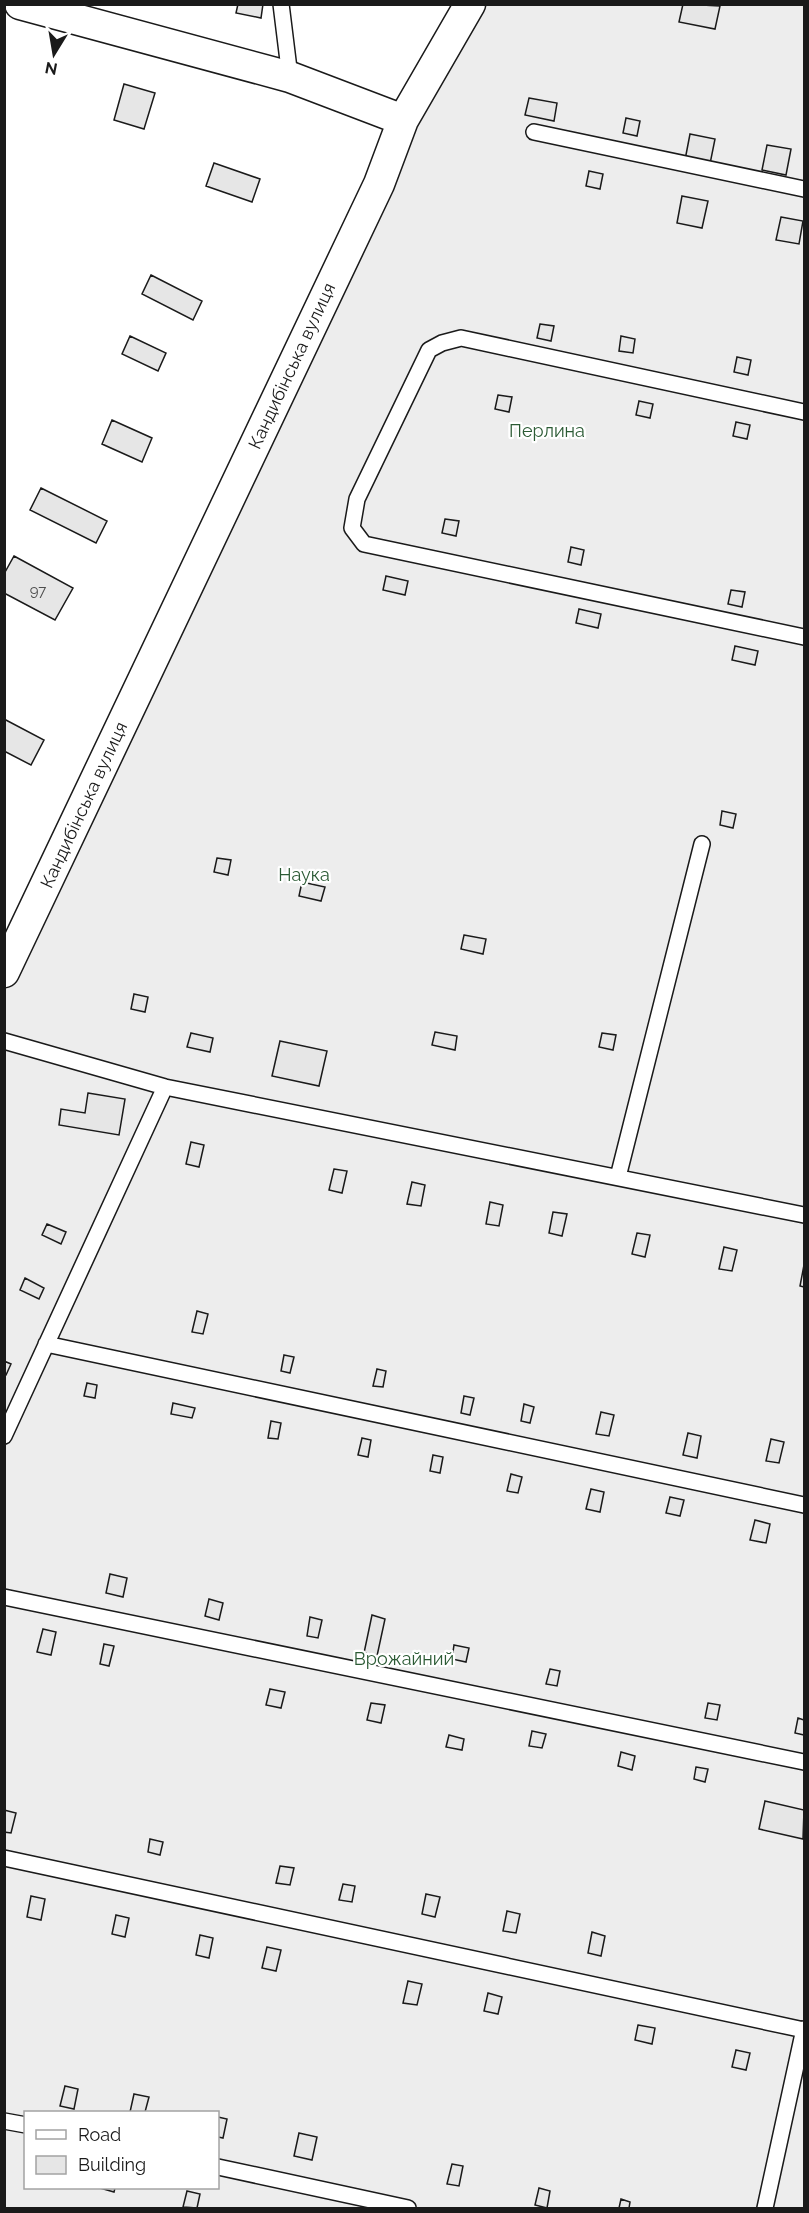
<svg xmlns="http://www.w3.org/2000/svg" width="809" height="2213" viewBox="0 0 809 2213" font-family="Raleway,sans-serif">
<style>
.built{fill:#ededed;stroke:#6a6a6a;stroke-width:1.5;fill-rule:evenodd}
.building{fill:#e6e6e6;stroke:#1a1a1a;stroke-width:1.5}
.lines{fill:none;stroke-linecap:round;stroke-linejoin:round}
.service-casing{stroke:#1a1a1a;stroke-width:18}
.minor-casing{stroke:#1a1a1a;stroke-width:33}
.service{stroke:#fff;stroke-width:15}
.minor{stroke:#fff;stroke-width:30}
.labels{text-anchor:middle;stroke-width:4.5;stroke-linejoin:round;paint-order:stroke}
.number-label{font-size:15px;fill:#4d4d4d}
.street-label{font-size:18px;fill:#1a1a1a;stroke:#fff}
.park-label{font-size:18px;fill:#2b5a34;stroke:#fff}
</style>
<rect width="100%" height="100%" fill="#fff"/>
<path class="built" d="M470,5H804V2208H5L4,972ZM26,2112H218V2188H26Z"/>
<path class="building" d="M238,4H263L261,18L236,13Z
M683,4L720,6L715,29L679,22Z
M124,84L155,93L144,129L114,120Z
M529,98L557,103L554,121L525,115Z
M626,118L640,121L637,136L623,133Z
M690,134L715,139L710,164L685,160Z
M767,145L791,149L786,175L762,170Z
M214,163L260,179L252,202L206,186Z
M589,171L603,174L600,189L586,186Z
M682,196L708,201L702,228L677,223Z
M781,217L803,221L799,244L776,240Z
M151,275L202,301L193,320L142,294Z
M540,324L554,326L551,341L537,338Z
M130,336L166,353L158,371L122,354Z
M621,336L635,339L633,353L619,351Z
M737,357L751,360L748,375L734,372Z
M498,395L512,397L509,412L495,409Z
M639,401L653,404L650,418L636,415Z
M112,420L152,438L142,462L102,444Z
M736,422L750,425L747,439L733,436Z
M41,488L107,521L96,543L30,510Z
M445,519L459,521L456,536L442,533Z
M571,547L584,550L581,565L568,562Z
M14,556L73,588L55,620L4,593V574Z
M386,576L408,581L405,595L383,590Z
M731,590L745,592L742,607L728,604Z
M579,609L601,614L598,628L576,623Z
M735,646L758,651L755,665L732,660Z
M4,719L44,740L31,765L4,751Z
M722,811L736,814L733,828L720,825Z
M217,858L231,860L228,875L214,872Z
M302,882L325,887L321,901L299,896Z
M464,935L486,939L483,954L461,949Z
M134,994L148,997L145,1012L131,1009Z
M435,1032L457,1036L455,1050L432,1045Z
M191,1033L213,1038L210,1052L187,1047Z
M602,1033L616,1035L613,1050L599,1047Z
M280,1041L327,1051L319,1086L272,1076Z
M88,1093L125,1099L119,1135L59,1125L61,1109L85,1113Z
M191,1142L204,1145L199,1167L186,1164Z
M334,1169L347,1171L342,1193L329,1190Z
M412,1182L425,1185L421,1206L407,1204Z
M490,1202L503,1205L499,1226L486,1224Z
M553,1212L567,1214L562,1236L549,1233Z
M47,1224L66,1232L61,1244L42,1235Z
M637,1233L650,1235L645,1257L632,1254Z
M724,1247L737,1250L732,1271L719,1269Z
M804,1265V1287L800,1286Z
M25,1278L44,1288L39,1299L20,1290Z
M197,1311L208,1314L203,1334L192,1332Z
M284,1355L294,1357L290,1373L281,1371Z
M4,1361L11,1364L6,1375H4Z
M377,1369L386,1371L383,1387L373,1386Z
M87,1383L97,1385L95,1398L84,1396Z
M464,1396L474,1398L470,1415L461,1413Z
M173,1403L195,1408L192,1418L171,1414Z
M524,1404L534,1407L530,1423L521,1421Z
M601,1412L614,1415L609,1436L596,1434Z
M271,1421L281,1423L278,1439L268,1438Z
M688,1433L701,1436L697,1458L683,1455Z
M362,1438L371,1440L368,1457L358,1455Z
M771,1439L784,1442L779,1463L766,1461Z
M433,1455L443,1457L440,1473L430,1471Z
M511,1474L522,1477L518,1493L507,1491Z
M591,1489L604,1492L600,1512L586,1509Z
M670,1497L684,1500L680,1516L666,1513Z
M755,1520L770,1524L766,1543L750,1540Z
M110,1574L127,1578L123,1597L106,1593Z
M209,1599L223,1603L219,1620L205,1616Z
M372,1615L385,1619L377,1656L364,1653Z
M310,1617L322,1620L318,1638L307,1636Z
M43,1629L56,1632L51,1655L37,1652Z
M104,1644L114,1646L109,1666L100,1664Z
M454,1645L469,1648L466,1662L452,1659Z
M550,1669L560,1671L557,1686L546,1684Z
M270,1689L285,1692L281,1708L266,1705Z
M371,1703L385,1705L381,1723L367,1720Z
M708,1703L720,1705L717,1720L705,1718Z
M798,1718L804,1720V1735L795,1733Z
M532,1731L546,1734L542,1748L529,1746Z
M449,1735L464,1739L462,1750L446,1747Z
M621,1752L635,1756L632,1770L618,1766Z
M696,1767L708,1769L705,1782L694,1779Z
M765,1801L804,1810L803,1839L759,1829Z
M4,1810L16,1813L11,1833L4,1832Z
M150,1839L163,1842L160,1855L148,1852Z
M280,1866L294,1868L290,1885L276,1883Z
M343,1884L355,1886L352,1902L339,1900Z
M426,1894L440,1897L435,1917L422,1914Z
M31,1896L45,1899L41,1920L27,1917Z
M507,1911L520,1914L516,1933L503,1931Z
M116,1915L129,1918L125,1937L112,1934Z
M592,1932L605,1936L601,1956L588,1953Z
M200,1935L213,1938L209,1958L196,1955Z
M267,1947L281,1950L276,1971L262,1968Z
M408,1981L422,1984L417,2005L403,2003Z
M488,1993L502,1997L498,2014L484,2011Z
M638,2025L655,2028L652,2044L635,2040Z
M736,2050L750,2053L746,2070L732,2067Z
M65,2086L78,2089L74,2109L60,2106Z
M134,2094L149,2097L145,2112H130Z
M218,2117L227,2119L223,2138L218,2137Z
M299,2133L317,2137L312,2160L294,2156Z
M452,2164L463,2166L459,2186L447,2184Z
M100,2188H115L114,2192Z
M539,2188L550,2191L547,2208L535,2205Z
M187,2191L200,2194L197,2208L183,2207Z
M621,2199L630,2202L629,2208H619Z"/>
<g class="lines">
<defs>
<path id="service" d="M281,4L290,77
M534,132L804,189
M804,412L461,338L442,343L429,350L357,499L352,528L364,544L804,637
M4,1041L165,1087L804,1215
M618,1177L702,844
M46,1344L804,1505
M4,1436L165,1087
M4,1597L804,1762
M4,1858L804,2030
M4,2121L26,2125
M218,2167L408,2208
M765,2208L804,2029"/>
<path id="minor" d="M403,120L470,4
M4,972L379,184L403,120L290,77L20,4"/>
</defs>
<use href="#service" class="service-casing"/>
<use href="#minor" class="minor-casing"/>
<use href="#service" class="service"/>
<use href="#minor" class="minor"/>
</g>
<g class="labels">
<g class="number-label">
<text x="38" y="596">97</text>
</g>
<g class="street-label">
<text transform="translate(292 366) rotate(-65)" y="6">Кандибінська вулиця</text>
<text transform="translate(84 805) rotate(-65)" y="6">Кандибінська вулиця</text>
</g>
<g class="park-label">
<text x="547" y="437">Перлина</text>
<text x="304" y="881">Наука</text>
<text x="404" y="1665">Врожайний</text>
</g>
</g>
<rect width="809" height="2213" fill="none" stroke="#1a1a1a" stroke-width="12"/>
<rect x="24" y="2111" width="195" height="78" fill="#ffffff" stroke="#a3a3a3" stroke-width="1.5"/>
<rect x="36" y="2130" width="30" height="9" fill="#ffffff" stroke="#a3a3a3" stroke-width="1.5"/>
<text x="78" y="2141" font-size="18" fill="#1a1a1a">Road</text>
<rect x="36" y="2156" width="30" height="18" fill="#e6e6e6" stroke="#a3a3a3" stroke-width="1.5"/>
<text x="78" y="2171" font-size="18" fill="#1a1a1a">Building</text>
<g transform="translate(54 54) rotate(191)" stroke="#ffffff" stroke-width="4.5" paint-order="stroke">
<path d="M0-4.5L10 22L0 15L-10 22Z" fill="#1a1a1a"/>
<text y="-9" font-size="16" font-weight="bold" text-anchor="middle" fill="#1a1a1a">N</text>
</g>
</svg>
